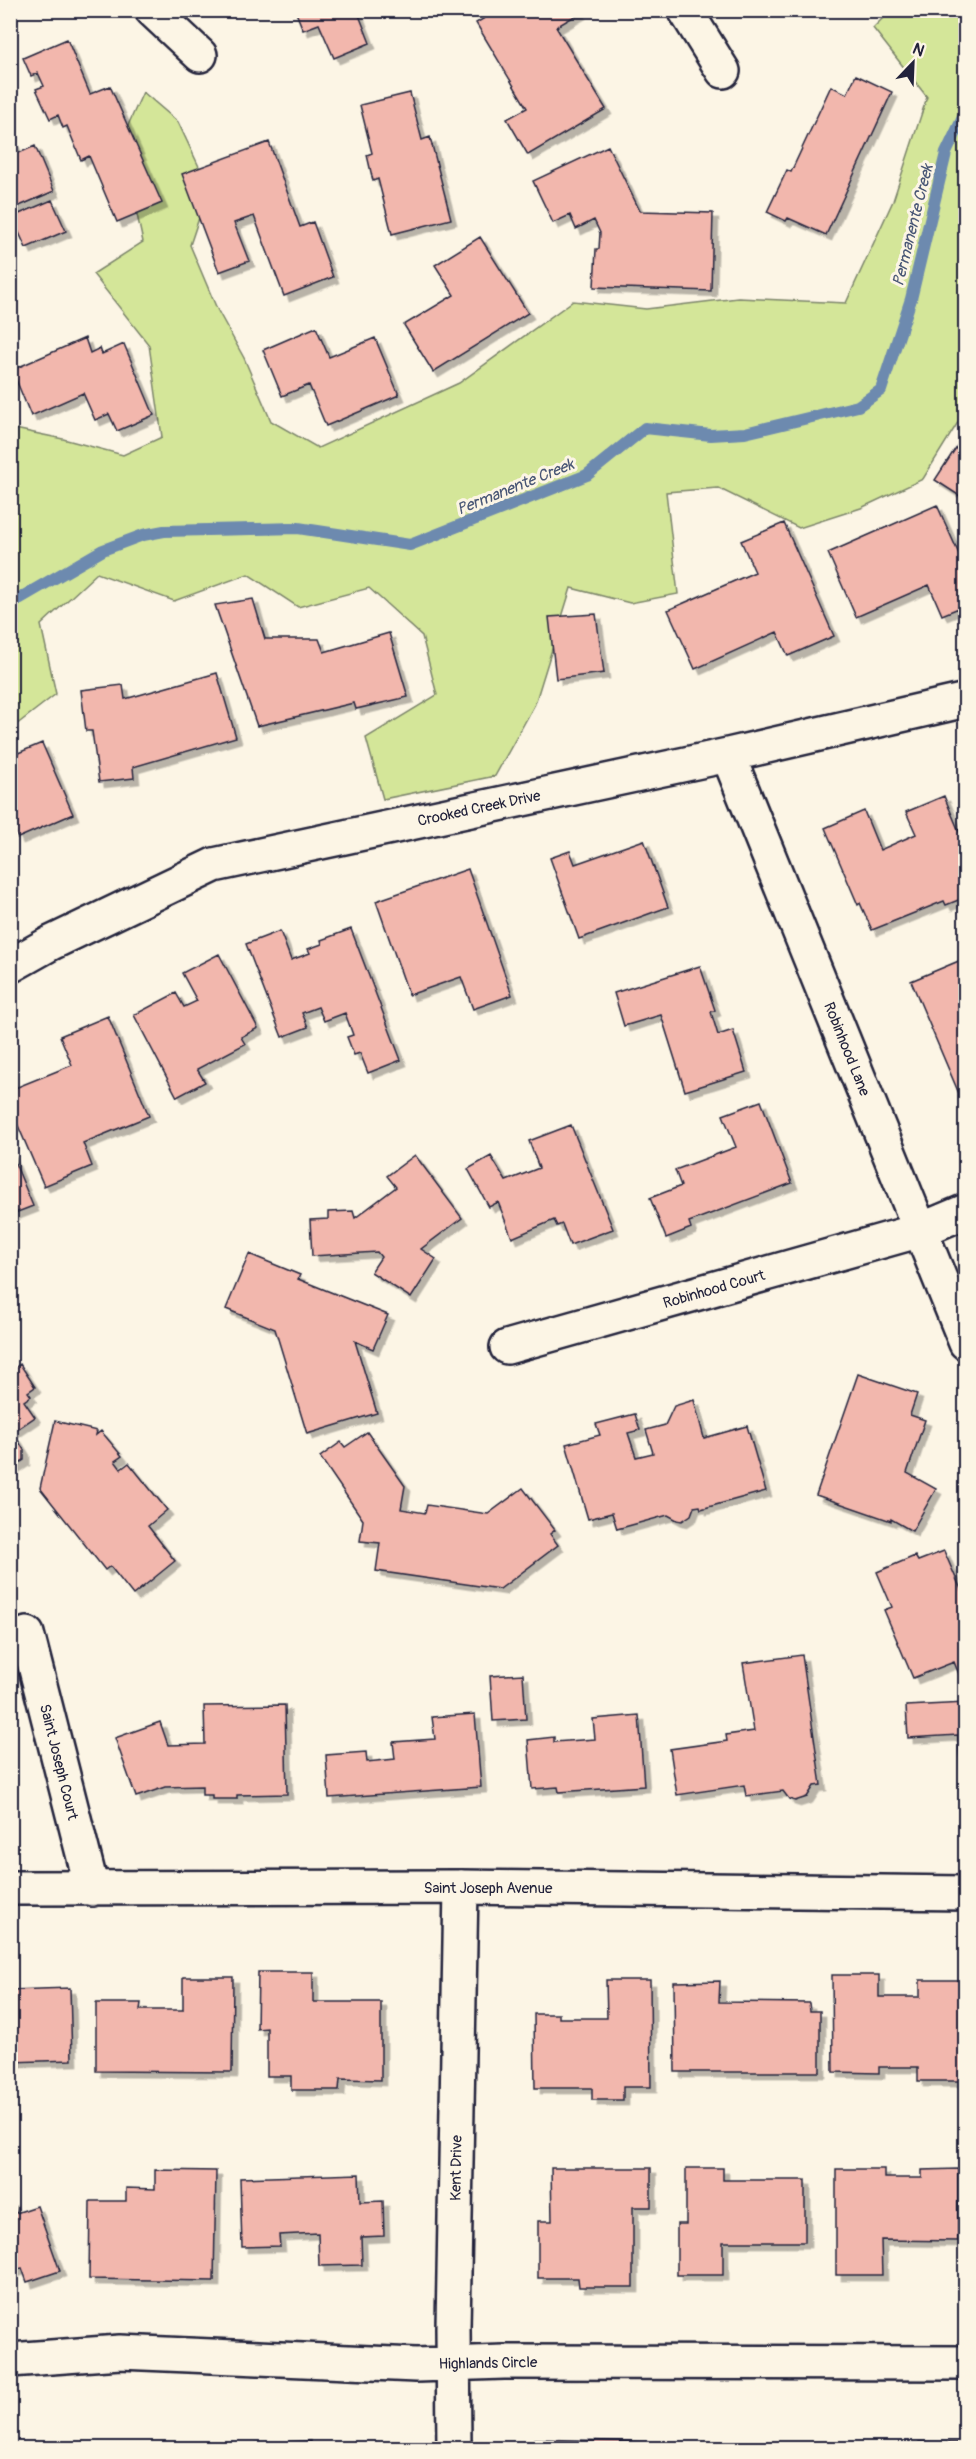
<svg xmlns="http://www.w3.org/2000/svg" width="976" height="2459" viewBox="0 0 976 2459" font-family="Pangolin,sans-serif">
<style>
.green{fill:#d4e699;stroke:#7b846a;stroke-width:1.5}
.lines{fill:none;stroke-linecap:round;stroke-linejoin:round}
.stream{stroke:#6d8aaf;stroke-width:12}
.building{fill:#f2b7ad;stroke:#22223b;stroke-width:1.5;filter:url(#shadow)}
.minor-casing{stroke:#22223b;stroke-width:38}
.minor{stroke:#fcf5e5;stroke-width:33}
.labels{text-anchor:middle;stroke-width:6;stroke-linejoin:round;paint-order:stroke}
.street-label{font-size:15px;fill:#22223b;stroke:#fcf5e5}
.water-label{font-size:16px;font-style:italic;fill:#485675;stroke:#fcf5e5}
</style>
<defs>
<filter id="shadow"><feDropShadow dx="5.5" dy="5.5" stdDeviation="0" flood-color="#0004"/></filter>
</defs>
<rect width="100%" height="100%" fill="#fcf5e5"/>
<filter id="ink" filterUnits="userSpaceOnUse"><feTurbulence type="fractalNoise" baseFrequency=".0167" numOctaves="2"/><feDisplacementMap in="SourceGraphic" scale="12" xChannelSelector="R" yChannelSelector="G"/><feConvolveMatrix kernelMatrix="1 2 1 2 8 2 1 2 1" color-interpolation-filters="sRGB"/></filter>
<g filter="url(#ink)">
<path class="green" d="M890,11H965V411L923,479L861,508L799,528L718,488L666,492L678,594L630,603L571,588L535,704L495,776L383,799L366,738L437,695L422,636L369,588L298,607L248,574L174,601L97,573L41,625L56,694L16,725L11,724L10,428L63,439L123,455L162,437L149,345L93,274L143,242L121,141L143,92L178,122L209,188L190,245L217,309L244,358L271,421L318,448L459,383L573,301L646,309L738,298L846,303L893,201L927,97L873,28Z"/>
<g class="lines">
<path class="stream" d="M10,604L103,550L143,535L164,531L298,528L410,545L587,475L645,428L711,435L745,433L858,406L881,390L911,299L946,153L966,111"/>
</g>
<path class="building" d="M295,10H357L370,43L334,58L319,24L303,30Z
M498,10H578L580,13L556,27L606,109L528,155L507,119L527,108L476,23Z
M67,39L90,94L110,86L162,203L117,222L89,156L81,160L67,126L63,128L58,115L50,119L36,89L44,86L38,73L31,76L23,58Z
M856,75L892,92L826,235L788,218L786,221L767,212L787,170L791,172L831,86L847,94Z
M410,93L422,140L430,137L451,219L392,234L378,179L373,181L367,155L372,153L360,105Z
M10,135L19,153L35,146L54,191L10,210Z
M269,142L300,227L313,222L333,277L284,296L254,216L234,223L249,261L219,272L182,174Z
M608,146L640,211L713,213L711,291L594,287L596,249H599L600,233L594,220L576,229L570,215L553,223L533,181Z
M52,200L66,231L26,248L12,217Z
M480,237L528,313L433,372L404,325L454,295L435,265Z
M316,327L329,357L375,338L399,395L326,426L309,385L282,396L263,350Z
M85,338L90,353L100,348L102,354L124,344L154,415L117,431L109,414L95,420L83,393L31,416L12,370Z
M961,440L966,442V500L935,480Z
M937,505L959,554L966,551V605L942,615L929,585L856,617L828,553Z
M784,523L834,636L788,656L777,632L695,669L668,610L755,572L741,541Z
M253,599L265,639H319L324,652L389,633L408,697L356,709L354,703L257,726L215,605Z
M596,614L604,673L556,679L549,617Z
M217,673L236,737L133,767L134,778L99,782L92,731H86L81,690L123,685L125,699Z
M42,743L73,814L18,838L14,830L10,832V772L17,769L11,756Z
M944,796L966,848V897L946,905L944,901L872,930L860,903L858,905L825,828L864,811L880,850L916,834L906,812Z
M644,840L668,907L579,939L550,858L570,851L575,864Z
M468,869L512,995L473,1009L461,977L409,995L376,901Z
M351,929L401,1060L368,1073L360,1053L354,1055L347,1037L353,1035L345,1013L324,1021L318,1007L302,1013L308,1027L282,1037L246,944L280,931L291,960L310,953L308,949L322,944L321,940Z
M219,954L258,1028L241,1037L245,1044L197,1069L205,1082L177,1097L134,1015L176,993L184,1007L197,1001L182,973Z
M966,958V1110L911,981Z
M700,966L715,1010L711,1012L718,1035L733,1030L746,1072L685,1091L661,1015L624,1026L614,993Z
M108,1016L149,1116L83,1143L92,1166L44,1186L10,1107V1090L72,1065L60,1036Z
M761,1101L792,1183L689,1222L691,1228L666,1238L650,1198L681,1186L675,1170L736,1147L723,1115Z
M571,1125L613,1229L570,1245L562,1224L557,1226L554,1220L512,1238L498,1202L489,1207L468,1169L491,1156L506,1181L539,1168L529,1141Z
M10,1151L33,1206L10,1215Z
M415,1155L462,1218L421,1249L436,1259L411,1298L371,1272L381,1257L377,1252L312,1256L310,1220L328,1219V1212L353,1211L355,1218L396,1187L387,1176Z
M249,1254L300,1275L298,1279L388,1315L373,1349L355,1341L377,1413L307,1434L275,1329L226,1309Z
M20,1364L35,1387L28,1392L31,1396L24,1401L35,1417L10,1434V1366L13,1369Z
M858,1374L917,1394L910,1415L925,1420L907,1473L936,1489L912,1531L891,1519V1521L816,1495Z
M694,1400L704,1438L747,1426L766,1491L701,1509L700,1506L694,1507L691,1515L682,1521L677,1520L668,1515L617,1529L612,1513L588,1519L566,1444L600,1435L596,1424L635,1414L640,1430L628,1433L636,1457L653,1453L646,1430L665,1425L674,1406Z
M55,1421L97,1431L96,1435L101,1431L122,1456L115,1461L121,1469L129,1463L167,1510L148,1526L175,1561L133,1595L110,1566L105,1570L40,1488Z
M367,1432L405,1486L401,1509L425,1513L427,1505L488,1514L523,1488L555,1530L550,1534L558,1545L500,1589L376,1571L380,1543L360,1541L363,1520L320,1457L341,1442L345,1447Z
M10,1436L16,1437L24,1450V1460L10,1469Z
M944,1551L966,1601V1671L959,1674L954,1662L913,1678L884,1610L892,1607L877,1572L915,1556L918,1561Z
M802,1655L821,1785L814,1786L807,1797L795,1801L789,1799L783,1791L746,1796L744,1785L677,1795L670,1749L727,1741L726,1735L754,1731L743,1663Z
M523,1674L526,1719L493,1721L490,1676Z
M966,1703V1790L962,1791L958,1735L908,1738L906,1706Z
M285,1705L287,1794L237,1795V1799H212V1795H202V1786L165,1787L136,1797L115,1738L160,1722L168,1745L205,1744L204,1706Z
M475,1714L481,1787L329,1798L326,1755L366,1752L367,1762L395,1759L393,1742L435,1739L432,1717Z
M639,1715L644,1786L559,1792L558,1787L532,1789L528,1740L554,1737V1742L595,1739L593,1719Z
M258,1972H313V2002H381V2080L340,2079L339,2090H291V2076H267V2028L257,2029Z
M832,1975H879V1997H920V1980H963V2081H918V2067H879V2073L833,2072Z
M183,1977H233L232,2072L96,2071V2003H141L140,2010H183Z
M606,1980H650L651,2087H623V2100H592V2088H535L534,2014H559V2018H607Z
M720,1981L719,2002L809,2003L810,2011H820V2072H675L674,1982Z
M70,1988L72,2060L10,2062V1990Z
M551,2168H651V2207H633V2287H579L578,2278H538V2221H552Z
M686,2168H723V2180H805V2242H723V2275H677V2224H686Z
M836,2169H884V2178H922V2170L958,2169V2241L881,2240L882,2275H836Z
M155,2170L216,2171L214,2281L89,2279L90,2201H126V2188L155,2189Z
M359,2174L360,2202L383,2201L384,2236L361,2237L362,2265L319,2266L318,2233L279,2235L280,2246L242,2247L240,2178Z
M11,2200L16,2213L37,2206L60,2271L27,2282L22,2268L10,2272Z
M534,2439L648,2442V2448H534Z
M311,2441V2448L371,2446V2448H256V2443Z
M919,2442L962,2443V2448H918Z
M198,2443V2448H153V2444Z
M761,2444L808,2445V2448H761Z"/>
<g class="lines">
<defs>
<path id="minor" d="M152,10L200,55
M685,10L723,71
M728,755L966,1343
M10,966L51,943L214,865L728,755L966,700
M507,1347L921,1230L966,1211
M27,1634L92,1889
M10,1888L461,1887L966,1893
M10,2360L120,2352L416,2365L504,2362L966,2363
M454,2448L453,2328L461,1887"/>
</defs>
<use href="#minor" class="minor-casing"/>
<use href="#minor" class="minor"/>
</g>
</g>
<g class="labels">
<g class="street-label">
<text transform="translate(479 808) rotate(-12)" y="5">Crooked Creek Drive</text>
<text transform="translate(847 1049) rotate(68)" y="5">Robinhood Lane</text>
<text transform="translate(714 1289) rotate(-16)" y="5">Robinhood Court</text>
<text transform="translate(59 1762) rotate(76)" y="5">Saint Joseph Court</text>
<text x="488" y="1893">Saint Joseph Avenue</text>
<text transform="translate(456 2168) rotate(-89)" y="5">Kent Drive</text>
<text transform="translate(488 2363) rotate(-1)" y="5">Highlands Circle</text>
</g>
<g class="water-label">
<text transform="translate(912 225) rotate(-76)" y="6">Permanente Creek</text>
<text transform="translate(515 486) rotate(-22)" y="6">Permanente Creek</text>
</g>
</g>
<rect width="976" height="2459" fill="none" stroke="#fcf5e5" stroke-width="36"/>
<rect x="18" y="18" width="940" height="2423" fill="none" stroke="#22223b" stroke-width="2" filter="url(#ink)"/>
<g transform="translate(913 63) rotate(23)" stroke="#fcf5e5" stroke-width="4.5" paint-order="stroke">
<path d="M0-4.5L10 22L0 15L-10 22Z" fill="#22223b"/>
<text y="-9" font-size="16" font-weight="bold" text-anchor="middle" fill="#22223b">N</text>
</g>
</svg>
